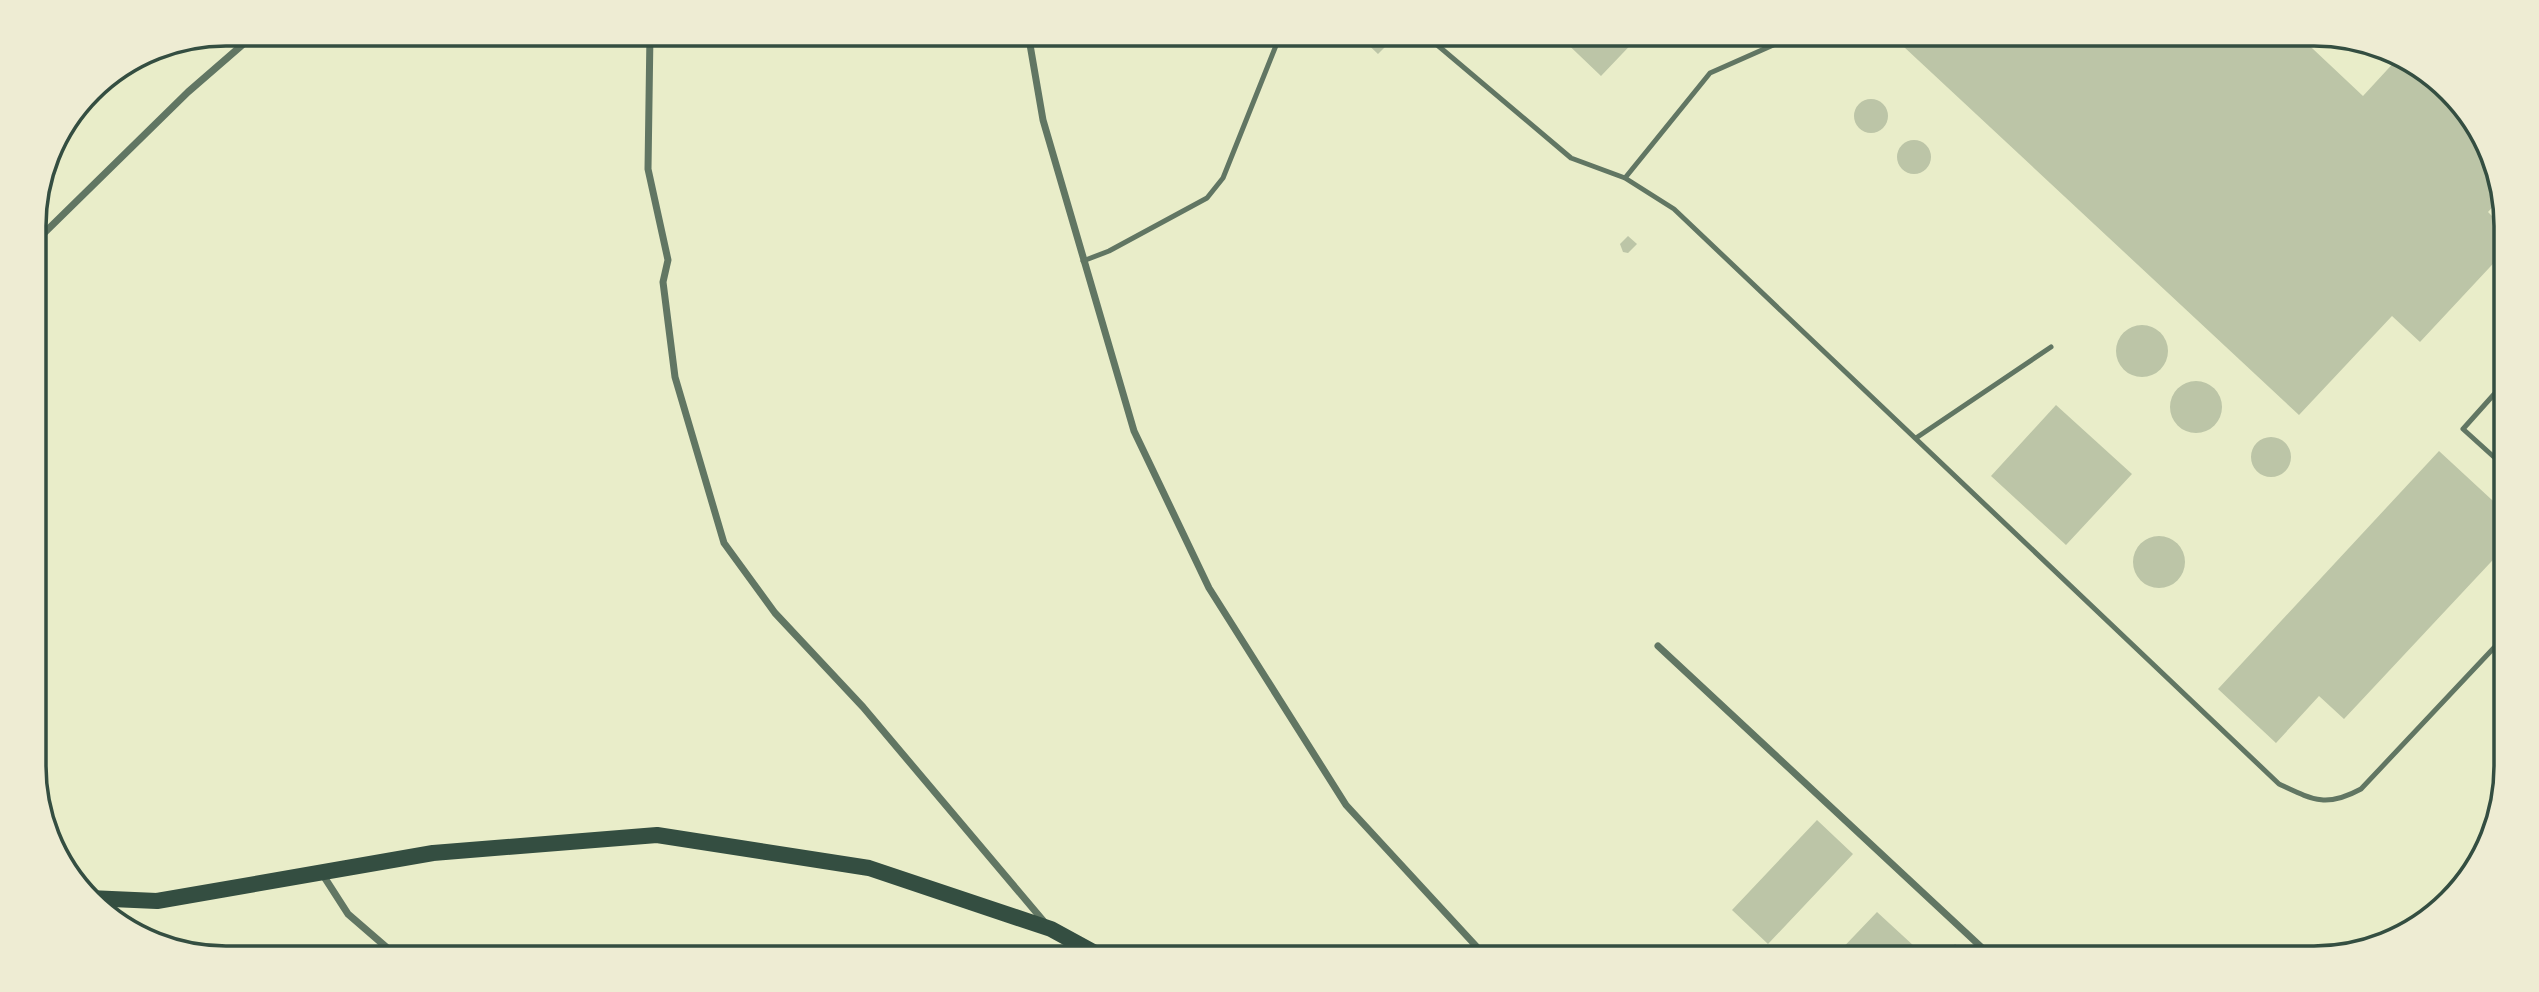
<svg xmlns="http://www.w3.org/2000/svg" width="2539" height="992" viewBox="0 0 2539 992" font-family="Lato,sans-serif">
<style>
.building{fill:#bcc5a7}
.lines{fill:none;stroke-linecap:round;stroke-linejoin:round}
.service{stroke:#617663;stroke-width:5}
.minor{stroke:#617663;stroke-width:7}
.primary{stroke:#344e41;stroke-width:16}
.rim{fill:none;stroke:#344e41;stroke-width:3.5}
</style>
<rect width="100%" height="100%" fill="#e9edc9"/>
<path class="building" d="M1356,33H1389L1394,38L1378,54Z
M1556,33H1642L1601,76Z
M1889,33H2296L2363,96L2398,58L2458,99L2502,197L2488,212L2504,228V252L2420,342L2392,316L2299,415Z
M1854 116a17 17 0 1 1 34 0a17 17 0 1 1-34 0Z
M1897 157a17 17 0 1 1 34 0a17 17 0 1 1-34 0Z
M1628,236L1637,244L1628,253L1623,252L1620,244Z
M2116 351a26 26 0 1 1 52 0a26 26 0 1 1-52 0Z
M2170 407a26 26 0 1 1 52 0a26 26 0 1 1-52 0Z
M2056,405L2132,474L2066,545L1991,476Z
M2251 457a20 20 0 1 1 40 0a20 20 0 1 1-40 0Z
M2439,451L2505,512V547L2344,719L2319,696L2276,743L2218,689Z
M2133 562a26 26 0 1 1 52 0a26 26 0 1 1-52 0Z
M1817,820L1853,854L1768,944L1732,910Z
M1877,912L1927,958H1833Z
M1955,944L1971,958H1941Z"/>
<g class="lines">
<path class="service" d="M1423,33L1571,158L1625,178L1674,209L2279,784C2313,800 2326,808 2361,789L2505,636
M1625,178L1710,73L1780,42L1787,33
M1083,261L1109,251L1207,198L1223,178L1281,33
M2505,382L2463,429L2505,467
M1916,438L2051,347"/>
<path class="minor" d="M650,33L648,169L668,260L663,282L675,377L724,543L775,613L863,707L1046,924
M1028,33L1043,120L1134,431L1209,588L1346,805L1488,959
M34,243L188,92L256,33
M1658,646L1993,958
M321,872L348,914L400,959"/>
<path class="primary" d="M89,898L157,901L433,853L657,835L869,868L1051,929L1106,959"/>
</g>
<path d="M0 0H2539V992H0ZM226 46H2314A180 180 0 0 1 2494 226V766A180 180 0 0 1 2314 946H226A180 180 0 0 1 46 766V226A180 180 0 0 1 226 46Z" fill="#eeecd3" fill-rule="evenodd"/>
<path class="rim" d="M226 46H2314A180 180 0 0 1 2494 226V766A180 180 0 0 1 2314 946H226A180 180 0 0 1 46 766V226A180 180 0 0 1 226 46Z"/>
</svg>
